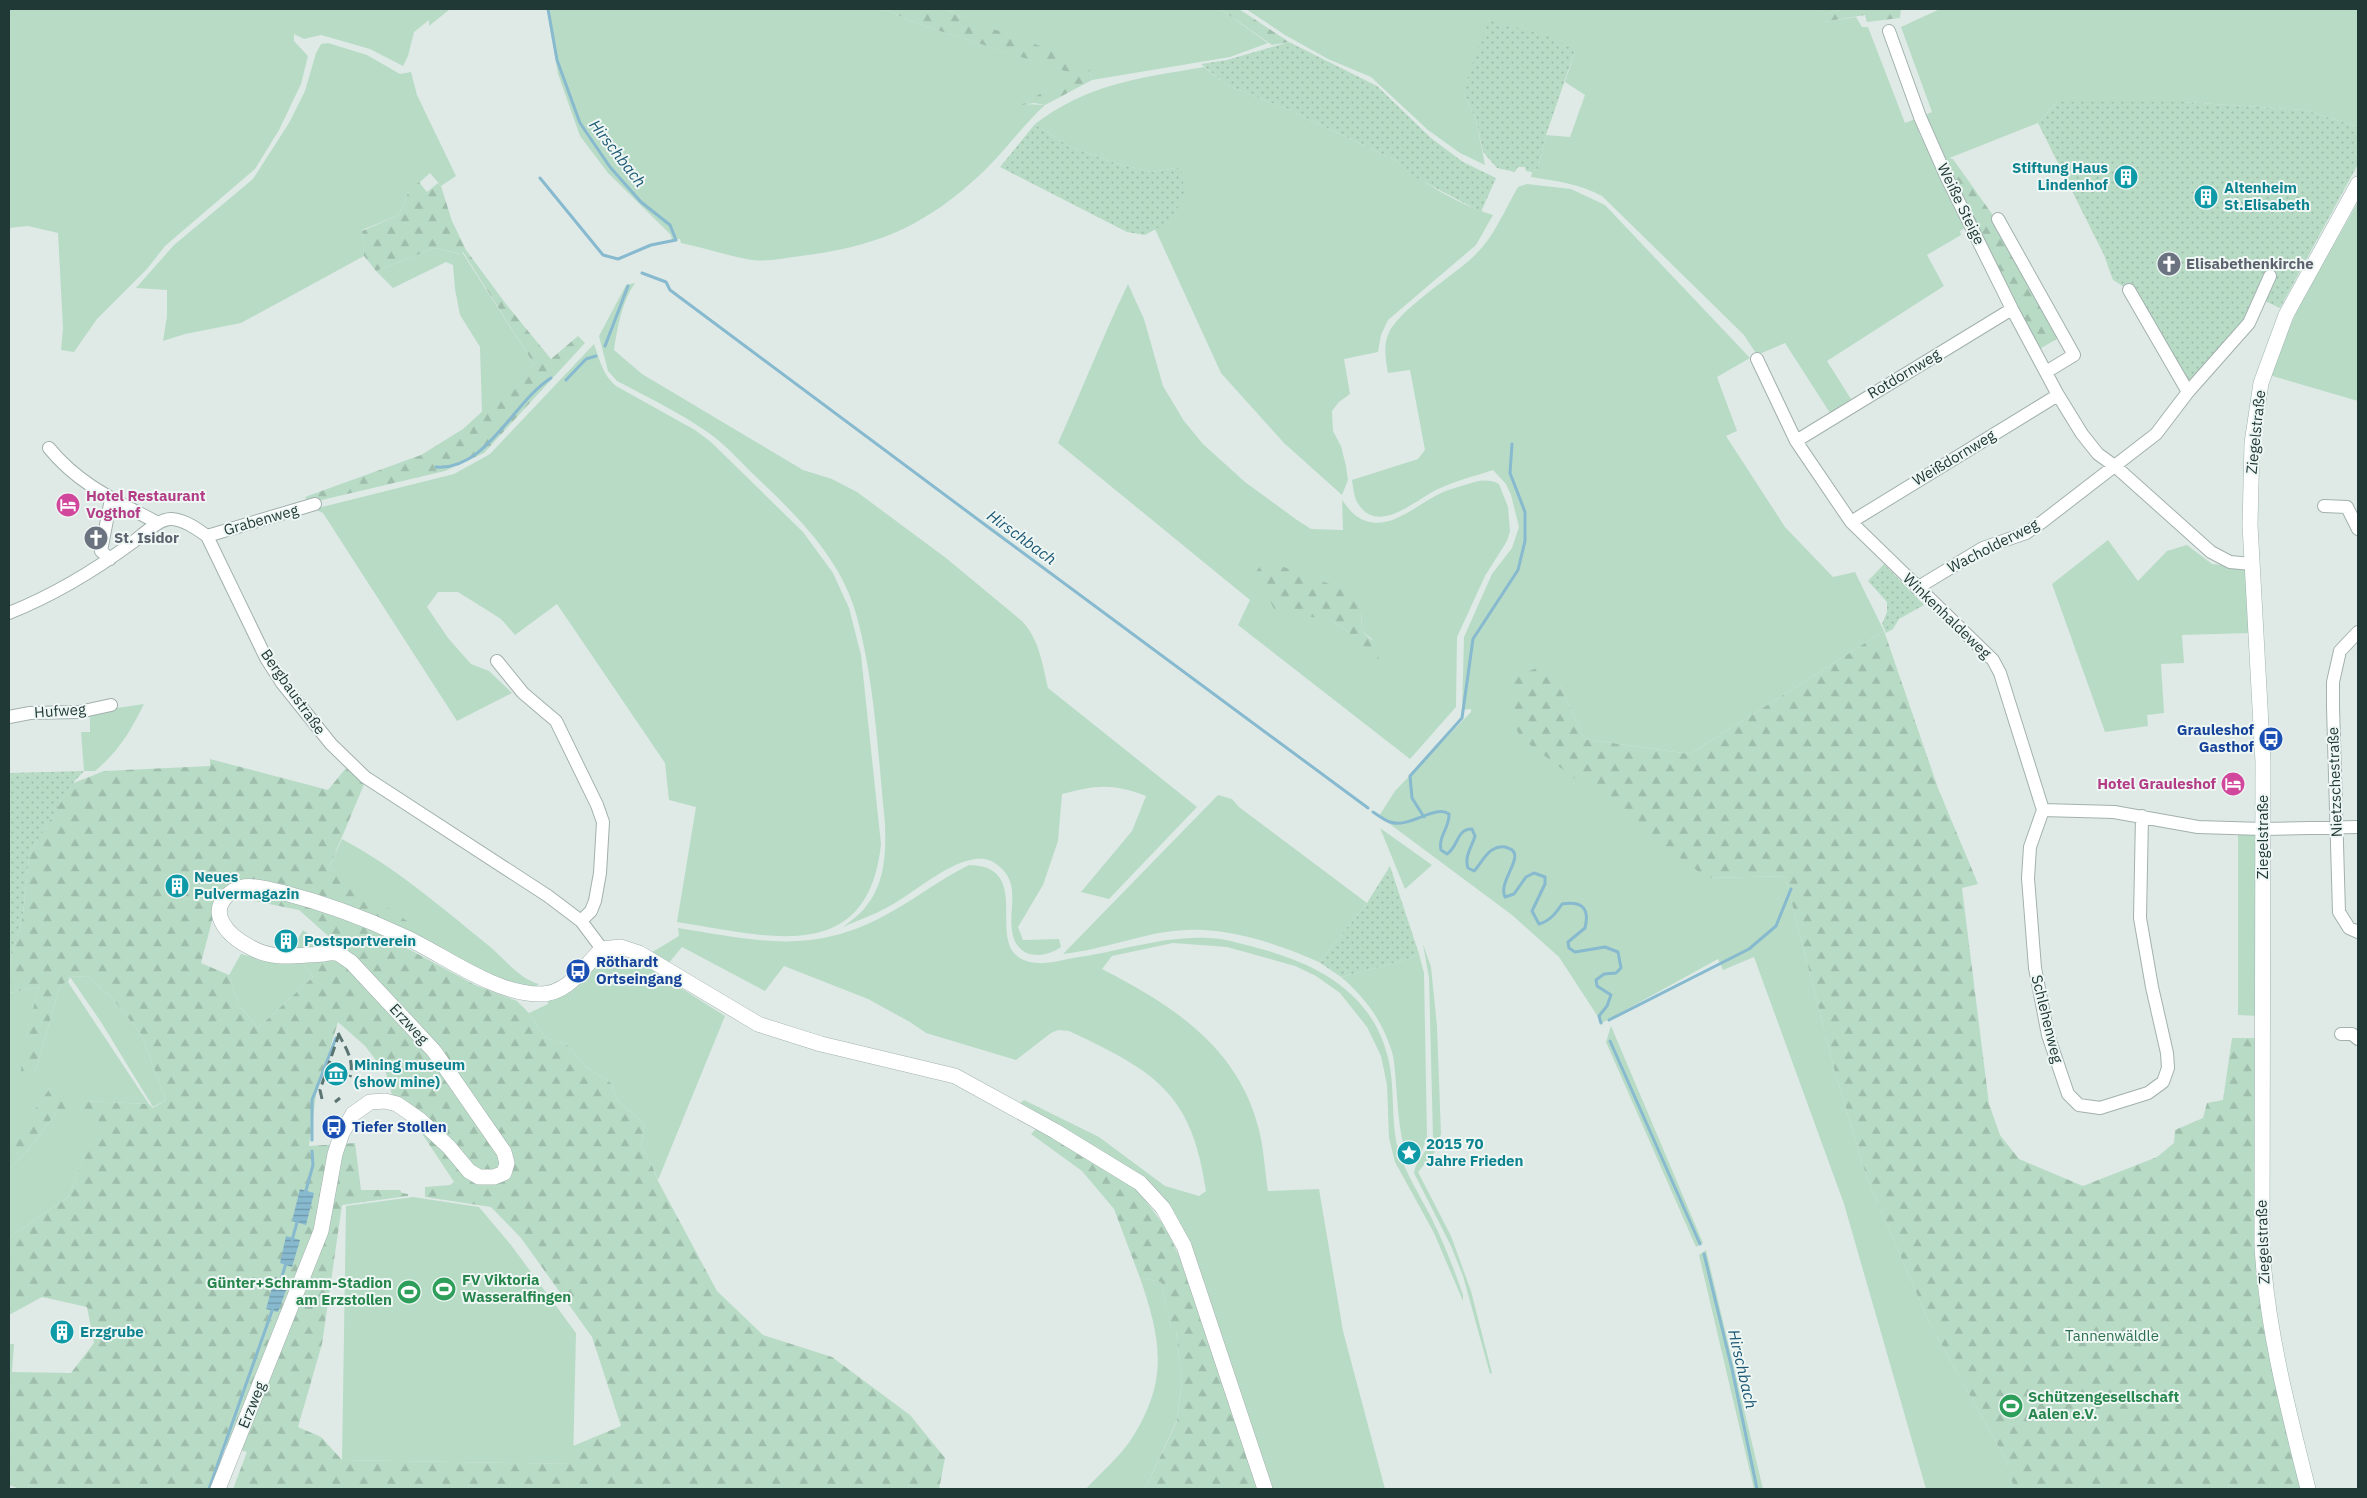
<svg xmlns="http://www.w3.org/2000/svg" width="2367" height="1498" viewBox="0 0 2367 1498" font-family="'IBM Plex Sans',sans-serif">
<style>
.grass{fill:#b8dbc6;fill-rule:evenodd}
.forest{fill:url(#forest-firs);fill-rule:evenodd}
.park{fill:url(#park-dots)}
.water{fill:url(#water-rules)}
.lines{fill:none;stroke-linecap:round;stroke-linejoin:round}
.stream{stroke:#87b9cf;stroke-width:3}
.minor-casing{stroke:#a2b1ae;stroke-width:14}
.tertiary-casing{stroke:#a2b1ae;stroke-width:16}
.secondary-casing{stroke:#9eb5b0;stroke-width:16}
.minor{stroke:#fff;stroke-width:12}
.tertiary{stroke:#fff;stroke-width:15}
.secondary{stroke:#fff;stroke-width:15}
.rail{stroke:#5a7572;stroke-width:3;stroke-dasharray:10 5;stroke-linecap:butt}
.labels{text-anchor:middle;stroke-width:4;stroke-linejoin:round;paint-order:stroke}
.culture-label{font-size:15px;font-weight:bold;fill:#0d838f;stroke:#eff7f4;text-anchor:start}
.street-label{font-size:15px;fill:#203936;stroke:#eff7f4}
.worship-label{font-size:15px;font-weight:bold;fill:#5b616d;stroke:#eff7f4;text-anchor:start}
.hotel-label{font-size:15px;font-weight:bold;fill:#b23c85;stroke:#eff7f4;text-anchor:start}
.transit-label{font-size:15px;font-weight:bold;fill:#164399;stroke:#eff7f4;text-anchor:start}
.leisure-label{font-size:15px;font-weight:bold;fill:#27864d;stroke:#eff7f4;text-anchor:start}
.park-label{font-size:15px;fill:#2b6f50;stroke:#eff7f4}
.water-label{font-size:16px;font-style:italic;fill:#1c5874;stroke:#eff7f4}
</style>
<defs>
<pattern id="forest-firs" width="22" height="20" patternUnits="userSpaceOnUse" patternTransform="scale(1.25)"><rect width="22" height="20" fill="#b8dbc6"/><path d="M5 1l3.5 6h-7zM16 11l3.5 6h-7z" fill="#9ebdab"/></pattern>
<pattern id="park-dots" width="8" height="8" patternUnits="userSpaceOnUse" patternTransform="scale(1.25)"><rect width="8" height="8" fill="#b8dbc6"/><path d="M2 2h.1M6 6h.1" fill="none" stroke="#9ebdab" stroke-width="1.8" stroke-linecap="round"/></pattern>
<pattern id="water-rules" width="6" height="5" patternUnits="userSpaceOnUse" patternTransform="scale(1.25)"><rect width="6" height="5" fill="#87b9cf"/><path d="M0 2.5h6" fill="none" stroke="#6e97a9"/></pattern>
</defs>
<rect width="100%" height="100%" fill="#dfeae7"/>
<path class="grass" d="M9,9H450L429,26V20L414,32L408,56L403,66L370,49L321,35L304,39L294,34V41L308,56L301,84L279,130L255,169L165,246L147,269L97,319L74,352L61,350L63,328L58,233L28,226L9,228Z
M547,9H884L921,25L1075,74L1023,104L1045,105C1019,129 999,159 972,182C918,230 871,247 801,256C785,258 768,262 752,260C728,256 705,248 681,243L680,239H672L670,234L608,173L580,136L558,74Z
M946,9H1220L1268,43L1230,57L1092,80L1089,68L958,16Z
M1246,9H1843L1823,15V22L1856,17L1862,27H1868L1905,123L1915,119L1920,135L1966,227L1960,231L1961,235L1927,255L1944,286L1827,361L1851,399L1830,413L1785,343L1757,355L1744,335L1602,196C1580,184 1556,181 1531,177L1532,172L1538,169L1546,135L1570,137L1585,95L1565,82L1575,51L1463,91L1476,120L1485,165L1460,153L1428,130L1371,77L1328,59L1285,35Z
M1940,9H2358V127L2305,110L2184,102H2057L2038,123L1942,161L1922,116L1932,112L1901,27Z
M328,43L367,55L400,74L411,72L417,95L456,176L441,186L430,173L408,193L399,215L362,230L364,256L241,323L185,334L163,341L167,316V290L136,288L174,245L253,179L289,123L305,91L316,53L321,44Z
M1204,67L1227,85L1289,110L1397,161C1419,182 1465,207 1493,215L1476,245L1388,320L1381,335L1378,352L1344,359L1350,394L1339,402L1332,411L1333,431L1341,446L1346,466L1348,480L1342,495L1284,443L1221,373L1155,229L1169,222L1181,167L1152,172L1115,163L1069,146L1035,124C1089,83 1141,78 1204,67Z
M1527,184L1571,189L1605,205L1750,358L1717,377L1737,431L1726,436L1785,527L1833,577L1855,572L1884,631L1690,754L1584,739L1560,685L1513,679L1707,878L1785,876L1835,1072L1867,1178L1929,1322L2006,1460L2015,1489H1926L1844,1204L1754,957L1723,970L1718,959L1602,1023L1559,957L1512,915L1379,816L1395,791L1471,712V709L1462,710L1464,637L1492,574L1512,548L1519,527L1511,495L1506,484L1493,470C1475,476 1455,481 1438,489C1415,500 1377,537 1357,502C1354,496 1353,487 1352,480L1418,459L1425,450L1410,370L1388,373C1386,360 1383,347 1388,335C1396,311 1455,275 1475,255C1494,237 1505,209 1518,187Z
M2358,202V401L2269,375L2300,304Z
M435,248L460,254L462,252L534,364L482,413L480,347L460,315L455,289L453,265L446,262L393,288L376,271Z
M635,283C622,301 617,329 614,350L642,374L803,470L832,479L857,492L946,558L1023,622C1040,642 1042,663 1048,688L1197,807L1109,899L1081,892L1132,831L1146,796C1112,783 1097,785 1062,794L1058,841L1043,885L1018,927L1023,940L1059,939L1061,947C1042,960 1016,959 1012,931C1008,906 1023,880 993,862C966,847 918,890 895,903C879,913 861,919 843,927C850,921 858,916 864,909C885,885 886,854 885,824C878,756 875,684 857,617C841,557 795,514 751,472C739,460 726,446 713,436C683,414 649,398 617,381L608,371L599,336L626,285Z
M1128,284L1144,319L1163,386L1184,421L1203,444L1245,482L1297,520L1311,529L1343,530L1342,500C1346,505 1350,511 1355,515C1385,538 1416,504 1443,492C1450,489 1458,487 1465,485C1478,481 1487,478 1499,484L1508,507L1510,531L1507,541L1485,576L1457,637L1456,707L1410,759L1238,625L1250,600L1058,443C1082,390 1103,336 1128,284ZM1361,611L1362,631L1373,640L1350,633L1331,620Z
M594,344C600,360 602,374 616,386L695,430L711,442L803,532L833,573L849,608L861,655L881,844C868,969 764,935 677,922L696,807L669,800L665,763L557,604L515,635L501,619L458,592H438L427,607L448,638L471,664L489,671L512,693L457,721L323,513L314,509L454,474L490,454Z
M2108,540L2138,581L2167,551L2187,545L2212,564L2248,567L2251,633L2182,635L2184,663L2161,664L2164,713L2147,715L2148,726L2105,732L2052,584Z
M144,704C130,732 119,751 95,771H84L81,732H90V712Z
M1218,795L1232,799L1239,807L1367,903L1319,962C1278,944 1231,928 1186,930C1148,931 1103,950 1063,954Z
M1380,828L1432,865L1405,889Z
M2238,833L2258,834V1016L2238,1015Z
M342,839C395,867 441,907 488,945C504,958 519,979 539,984L532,989C488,980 443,956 406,932C379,915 353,888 329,868Z
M969,865C1041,866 974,958 1037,963C1049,964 1062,960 1073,958C1118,952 1162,936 1207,938C1222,938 1239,943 1254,947C1313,962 1370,990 1387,1054C1396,1085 1390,1118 1398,1149C1405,1172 1420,1196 1431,1217C1444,1243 1454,1269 1463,1295V1301L1434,1233L1395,1162L1389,1138L1387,1085L1381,1056L1367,1027L1340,993L1316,976L1295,966L1227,947L1173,943L1112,956L1102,969C1174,1006 1241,1049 1260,1134C1264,1152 1265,1172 1268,1191L1319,1189L1343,1331L1385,1489H1269L1249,1432L1205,1284L1177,1221L1018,1105L1024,1100L1099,1137L1165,1186L1199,1196L1206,1191C1192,1092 1154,1071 1069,1031L1058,1030L1051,1033L1016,1060L926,1033L910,1022L868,999L784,966L765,991L682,947L668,964L649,954L679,936L678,928C760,941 814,956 891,912C918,897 942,878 969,865Z
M303,930L322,945L303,951L290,952Z
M1423,944L1431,967L1437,1026L1441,1134L1434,1153L1418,1172L1451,1236L1471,1291L1492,1373L1490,1374L1463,1276L1451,1246L1414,1173C1415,1161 1429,1149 1433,1138L1429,978Z
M611,953L629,955L725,1016L658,1180L651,1163L641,1148L644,1124L617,1100L611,1083L585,1066L567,1045L545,1037L529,1013L548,1004L547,999Z
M241,954L274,962L299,959L313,977L258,1028L238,1004L229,975Z
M1419,954L1424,973L1427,1137L1422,1151L1412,1159C1396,1153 1398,1071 1392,1052C1383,1022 1365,997 1341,977L1402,961Z
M88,976L112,998L141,1034L166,1100L153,1107L101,1022L70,977Z
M68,982L149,1104L85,1101L100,1119L68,1197L9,1238V1169L28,1150L59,1109L50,1088L16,1138L9,1139V993L39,987L26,1037L35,1073L60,985Z
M1611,1026L1703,1243L1696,1247L1606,1042Z
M413,1197L479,1207L511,1245L576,1333L573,1464L342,1460L346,1206Z
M1706,1250L1763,1489H1754L1699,1255Z
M1140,1278L1161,1282L1171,1328L1176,1331L1182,1380L1177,1420L1145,1489H1086C1100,1473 1120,1457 1132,1438C1169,1380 1161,1339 1140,1278Z"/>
<path class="forest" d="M884,9H946L958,16L1084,62L1089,68L1092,80L1045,105L1034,103L1021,105L1074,74L921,25Z
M1220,9H1239L1289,42L1272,45Z
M1843,9H1901L1900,18L1867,22L1865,15L1823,22V15Z
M1948,158L1953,159L1992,214L2060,337L2038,350L1942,161Z
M419,182L427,192L438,183L441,186L452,221L466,250L506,304L551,359L578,336L585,343L484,453L445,471L309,503L305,497L421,455L463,429L534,364L463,252L461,254L435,248L376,271L364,256L362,231L399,215L408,193Z
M1270,562L1354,593L1361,611L1362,631L1380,649L1378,659L1375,663L1351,648L1350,633L1331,620L1275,611L1256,572L1260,566Z
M1884,631L1938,788L1978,884L1962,888L1989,1104L2000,1135L2019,1159L2083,1186L2157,1157L2174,1143L2175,1130L2203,1118L2207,1103L2223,1100L2232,1038H2255L2257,1245L2301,1489L2014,1488L2006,1460L1929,1322L1867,1178L1835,1072L1785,876L1707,878L1521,738L1506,708L1513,678L1546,664L1560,685L1584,739L1690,754Z
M210,759L328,790L346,768L365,782L329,868L407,921L401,945L475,985L517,1001L529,1013L545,1037L567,1045L585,1066L611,1083L617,1100L644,1124L641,1148L651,1163L658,1181L717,1291L763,1335L832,1357L910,1415L945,1458L939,1489H233L247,1452L224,1445L210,1489H20L9,1485V1344H14L12,1372L71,1373L94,1343L87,1307L42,1297L9,1315V1238L68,1197L99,1120L83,1115L85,1101L149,1104L153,1108L166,1100L141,1034L112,998L88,976L70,977L68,982L60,985L35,1073L28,1081H21C20,1049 31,1018 39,987L9,993V966L23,915L29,855L71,784L104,771L210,766ZM219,894L299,910L345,951L299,959L313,977L258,1028L238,1004L229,975L201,963ZM338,1022L365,1046L386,1073L393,1099L419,1129L454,1182L450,1185L425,1187V1197L491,1207L521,1238L592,1337L621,1426L573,1446V1464L342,1460L321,1437L298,1427L322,1344L342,1205L408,1196V1194L402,1193L400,1190H361L355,1143L309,1146L316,1095Z
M50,1088L72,1100L70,1111L59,1109L28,1150L9,1169V1139L16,1137Z
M1038,1127L1136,1188L1166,1228L1186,1271L1266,1489H1145L1177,1421L1182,1380L1176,1331L1171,1329L1161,1282L1140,1278L1114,1209L1082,1171L1031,1134Z"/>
<path class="park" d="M1488,20L1552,37L1575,51L1546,135L1538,169L1532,172L1526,171L1525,167H1518L1515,172L1497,168L1483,152L1476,120L1463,91Z
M1289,42L1377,86L1431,138L1463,162L1496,178L1481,212L1411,175L1397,161L1289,110L1227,85L1201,64L1227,60Z
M2057,102H2184L2305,110L2358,127V164L2280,308L2265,301L2188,385L2129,290L2113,280L2104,255L2038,123Z
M1035,124L1069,146L1115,163L1152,172L1181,167L1185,196L1169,222L1145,235L1127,232L1000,167Z
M1884,564L1924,605L1899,619L1893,629L1886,633L1882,624L1887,612V602L1868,581Z
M84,771L71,785L29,855L23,915L9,966V773Z
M1390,866L1419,954L1402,961L1341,977L1319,962L1367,903Z"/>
<path class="water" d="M300,1189L314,1193L306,1225L292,1221Z
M286,1236L300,1240L292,1267L280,1263Z
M275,1277L289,1282L278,1312L266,1309Z"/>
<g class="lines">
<path class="stream" d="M540,178L603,255L618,259L651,245L676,240L670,225L641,202L610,167L580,123L557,60L548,9
M642,273L666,282L670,290L988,527L1368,808
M605,346L628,286
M566,380L586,359L596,356
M436,467C486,471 513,402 551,378
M1373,812C1378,815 1384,820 1390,822C1409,829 1435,804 1449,814C1450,827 1438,836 1441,850L1447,854C1459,846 1456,829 1472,829L1475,836C1472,847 1464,856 1468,868L1474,871C1480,865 1485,854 1492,850C1497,847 1503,846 1508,848C1528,854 1497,881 1505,897L1514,894L1526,877L1534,873L1545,877V884L1532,911L1539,924C1550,921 1556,913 1562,904C1582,901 1590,908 1585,928L1568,942L1569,948L1575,952L1605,947L1618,952L1621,968L1616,973L1604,974L1596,980L1597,986L1611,995L1607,1006L1599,1016L1601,1023
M1424,817L1412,798L1410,776L1462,718L1473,639L1518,570L1525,541V512L1510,473L1512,444
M1609,1020L1749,949L1776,926L1791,889
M1610,1041L1700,1244
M312,1140V1100L336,1038
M305,1194L313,1165L312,1151
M292,1240L298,1219
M1704,1254L1732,1369L1757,1489
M280,1283L286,1263
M209,1489L273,1308"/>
<defs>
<path id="minor" d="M1889,31L1920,117L1947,178L2012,309L2058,395L2082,434L2098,454L2116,467L2211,552L2230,562L2252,564
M1998,219L2074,355L2046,372
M2129,290L2188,392
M1757,359L1796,441L1851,522L1993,660L2000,673L2043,810L2114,812L2198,827L2263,829L2358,827
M1796,441L2012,309
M49,448C79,485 117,501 158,523
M2324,506L2347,507L2358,529
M1851,522L2058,395
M207,536L315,504
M110,559L101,551L111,499
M1917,588L1983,548L2026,533L2042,522L2156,434L2188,392L2249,323L2270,276
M9,613C54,595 94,571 133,542C143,535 159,518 172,519C185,520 197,529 207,536L266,658L282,683L331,744L365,777L548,896L581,921L602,949
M2358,632L2340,651L2333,682V707L2339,912L2349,928L2358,932
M497,661L523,693L556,721L597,805L603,822L600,873L595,901L591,911L581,921
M9,717L30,713L79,712L111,705
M2043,810L2030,847L2028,878L2035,968L2048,1035L2068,1094L2079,1105L2100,1108L2148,1093L2163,1082L2168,1068L2167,1053L2152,987L2140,918L2142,816
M2341,1034H2352L2358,1039"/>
<path id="tertiary" d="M218,1489L321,1231L335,1154L342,1133L353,1114L370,1102L385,1101L397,1104L420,1120L449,1147L469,1171L479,1177H494L504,1173L507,1163L504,1152L434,1051L351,962C347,960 343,956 339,954C334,952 328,953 324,954C297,955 274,961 250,947C228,936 203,910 233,891C246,882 266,889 281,892C324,903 365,918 405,937C446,956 494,994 540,994C569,994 584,966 602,949L621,947L639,953L758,1024L821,1044L955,1076L1055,1131L1140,1183L1163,1208L1184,1246L1265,1489"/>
<path id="secondary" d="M2308,1489C2288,1409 2267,1330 2262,1246L2263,762L2250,525L2252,443L2261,383L2286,315L2358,184"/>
</defs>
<use href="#minor" class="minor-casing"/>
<use href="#tertiary" class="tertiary-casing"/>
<use href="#secondary" class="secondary-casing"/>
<use href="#minor" class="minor"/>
<use href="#tertiary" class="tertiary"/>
<use href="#secondary" class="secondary"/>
<path class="rail" d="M338,1033C345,1047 355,1060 350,1077
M322,1099L320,1090L339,1034
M335,1102L340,1098"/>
</g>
<defs>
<symbol id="building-disc" viewBox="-11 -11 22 22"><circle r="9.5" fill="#0f9aa8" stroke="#eff7f4"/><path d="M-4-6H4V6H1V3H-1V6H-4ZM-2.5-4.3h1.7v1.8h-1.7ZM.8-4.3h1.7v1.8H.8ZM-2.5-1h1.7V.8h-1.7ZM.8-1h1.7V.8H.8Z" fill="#fff"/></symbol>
<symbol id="church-disc" viewBox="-11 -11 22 22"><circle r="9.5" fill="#6b7280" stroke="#eff7f4"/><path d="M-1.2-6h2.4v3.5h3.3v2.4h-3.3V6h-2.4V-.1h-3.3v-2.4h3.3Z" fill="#fff"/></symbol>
<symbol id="hotel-disc" viewBox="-11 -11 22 22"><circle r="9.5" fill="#d1479c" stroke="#eff7f4"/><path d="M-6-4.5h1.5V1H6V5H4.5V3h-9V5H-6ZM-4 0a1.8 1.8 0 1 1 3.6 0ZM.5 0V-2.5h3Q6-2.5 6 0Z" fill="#fff"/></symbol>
<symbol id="bus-disc" viewBox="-11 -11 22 22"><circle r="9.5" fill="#1a4fb4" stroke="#eff7f4"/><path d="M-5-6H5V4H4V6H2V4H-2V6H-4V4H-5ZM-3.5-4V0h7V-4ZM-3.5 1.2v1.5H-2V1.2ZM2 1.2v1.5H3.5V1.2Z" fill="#fff"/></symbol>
<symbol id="museum-disc" viewBox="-11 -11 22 22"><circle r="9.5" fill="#0f9aa8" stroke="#eff7f4"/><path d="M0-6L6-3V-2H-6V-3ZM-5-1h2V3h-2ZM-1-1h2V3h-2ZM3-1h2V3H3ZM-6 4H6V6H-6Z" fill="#fff"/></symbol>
<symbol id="sight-disc" viewBox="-11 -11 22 22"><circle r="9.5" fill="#0f9aa8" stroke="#eff7f4"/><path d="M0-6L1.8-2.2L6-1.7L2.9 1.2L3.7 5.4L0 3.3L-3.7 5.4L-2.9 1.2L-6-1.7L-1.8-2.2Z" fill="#fff"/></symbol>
<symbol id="stadium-disc" viewBox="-11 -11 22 22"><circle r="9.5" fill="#2e9e5b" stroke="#eff7f4"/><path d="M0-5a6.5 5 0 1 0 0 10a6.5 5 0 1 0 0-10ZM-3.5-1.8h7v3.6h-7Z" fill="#fff"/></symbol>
</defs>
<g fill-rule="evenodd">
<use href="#building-disc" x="2112" y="163" width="28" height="28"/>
<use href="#building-disc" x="2192" y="183" width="28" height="28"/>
<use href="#church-disc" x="2155" y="250" width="28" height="28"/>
<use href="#hotel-disc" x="54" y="491" width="28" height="28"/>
<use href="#church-disc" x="82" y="524" width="28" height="28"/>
<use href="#bus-disc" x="2257" y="725" width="28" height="28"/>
<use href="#hotel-disc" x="2219" y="770" width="28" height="28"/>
<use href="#building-disc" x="163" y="872" width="28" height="28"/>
<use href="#building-disc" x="272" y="927" width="28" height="28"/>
<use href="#bus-disc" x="564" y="957" width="28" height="28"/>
<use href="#museum-disc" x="322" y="1060" width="28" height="28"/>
<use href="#bus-disc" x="320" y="1113" width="28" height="28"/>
<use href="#sight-disc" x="1395" y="1139" width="28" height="28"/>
<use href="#stadium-disc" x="430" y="1275" width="28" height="28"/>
<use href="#stadium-disc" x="395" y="1278" width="28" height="28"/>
<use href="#building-disc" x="48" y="1318" width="28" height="28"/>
<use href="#stadium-disc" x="1997" y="1392" width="28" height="28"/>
</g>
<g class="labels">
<g class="culture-label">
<text x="2108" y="173" text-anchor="end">Stiftung Haus<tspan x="2108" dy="17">Lindenhof</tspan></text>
<text x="2224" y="193">Altenheim<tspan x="2224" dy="17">St.Elisabeth</tspan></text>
<text x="194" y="882">Neues<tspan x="194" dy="17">Pulvermagazin</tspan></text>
<text x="304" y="946">Postsportverein</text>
<text x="354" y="1070">Mining museum<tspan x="354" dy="17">(show mine)</tspan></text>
<text x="1426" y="1149">2015 70<tspan x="1426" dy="17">Jahre Frieden</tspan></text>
<text x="80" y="1337">Erzgrube</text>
</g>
<g class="street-label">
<text transform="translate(1961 204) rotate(64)" y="5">Weiße Steige</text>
<text transform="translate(1904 374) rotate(-31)" y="5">Rotdornweg</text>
<text transform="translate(2256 432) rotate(-84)" y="5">Ziegelstraße</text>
<text transform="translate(1954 458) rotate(-31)" y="5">Weißdornweg</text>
<text transform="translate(261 520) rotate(-16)" y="5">Grabenweg</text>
<text transform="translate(1993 546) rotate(-27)" y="5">Wacholderweg</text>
<text transform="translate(1947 616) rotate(44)" y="5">Winkenhaldeweg</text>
<text transform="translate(293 692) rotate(55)" y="5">Bergbaustraße</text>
<text transform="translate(60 711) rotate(-4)" y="5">Hufweg</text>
<text transform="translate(2335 782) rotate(-92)" y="5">Nietzschestraße</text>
<text transform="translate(2263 837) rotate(-90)" y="5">Ziegelstraße</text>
<text transform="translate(2047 1019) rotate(76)" y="5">Schlehenweg</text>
<text transform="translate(409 1024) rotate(47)" y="5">Erzweg</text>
<text transform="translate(2263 1242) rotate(-92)" y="5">Ziegelstraße</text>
<text transform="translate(252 1405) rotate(-68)" y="5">Erzweg</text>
</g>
<g class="worship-label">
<text x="2186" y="269">Elisabethenkirche</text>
<text x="114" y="543">St. Isidor</text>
</g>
<g class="hotel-label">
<text x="86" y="501">Hotel Restaurant<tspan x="86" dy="17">Vogthof</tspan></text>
<text x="2216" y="789" text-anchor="end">Hotel Grauleshof</text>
</g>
<g class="transit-label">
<text x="2254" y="735" text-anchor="end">Grauleshof<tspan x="2254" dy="17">Gasthof</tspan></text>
<text x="596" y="967">Röthardt<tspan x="596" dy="17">Ortseingang</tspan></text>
<text x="352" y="1132">Tiefer Stollen</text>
</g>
<g class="leisure-label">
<text x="462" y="1285">FV Viktoria<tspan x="462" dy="17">Wasseralfingen</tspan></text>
<text x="392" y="1288" text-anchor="end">Günter+Schramm-Stadion<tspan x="392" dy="17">am Erzstollen</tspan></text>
<text x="2028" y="1402">Schützengesellschaft<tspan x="2028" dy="17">Aalen e.V.</tspan></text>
</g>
<g class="park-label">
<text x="2112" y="1341">Tannenwäldle</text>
</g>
<g class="water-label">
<text transform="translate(618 153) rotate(52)" y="6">Hirschbach</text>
<text transform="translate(1022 537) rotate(36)" y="6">Hirschbach</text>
<text transform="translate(1743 1369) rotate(77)" y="6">Hirschbach</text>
</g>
</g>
<rect width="2367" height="1498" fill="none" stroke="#203936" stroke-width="20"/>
</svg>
